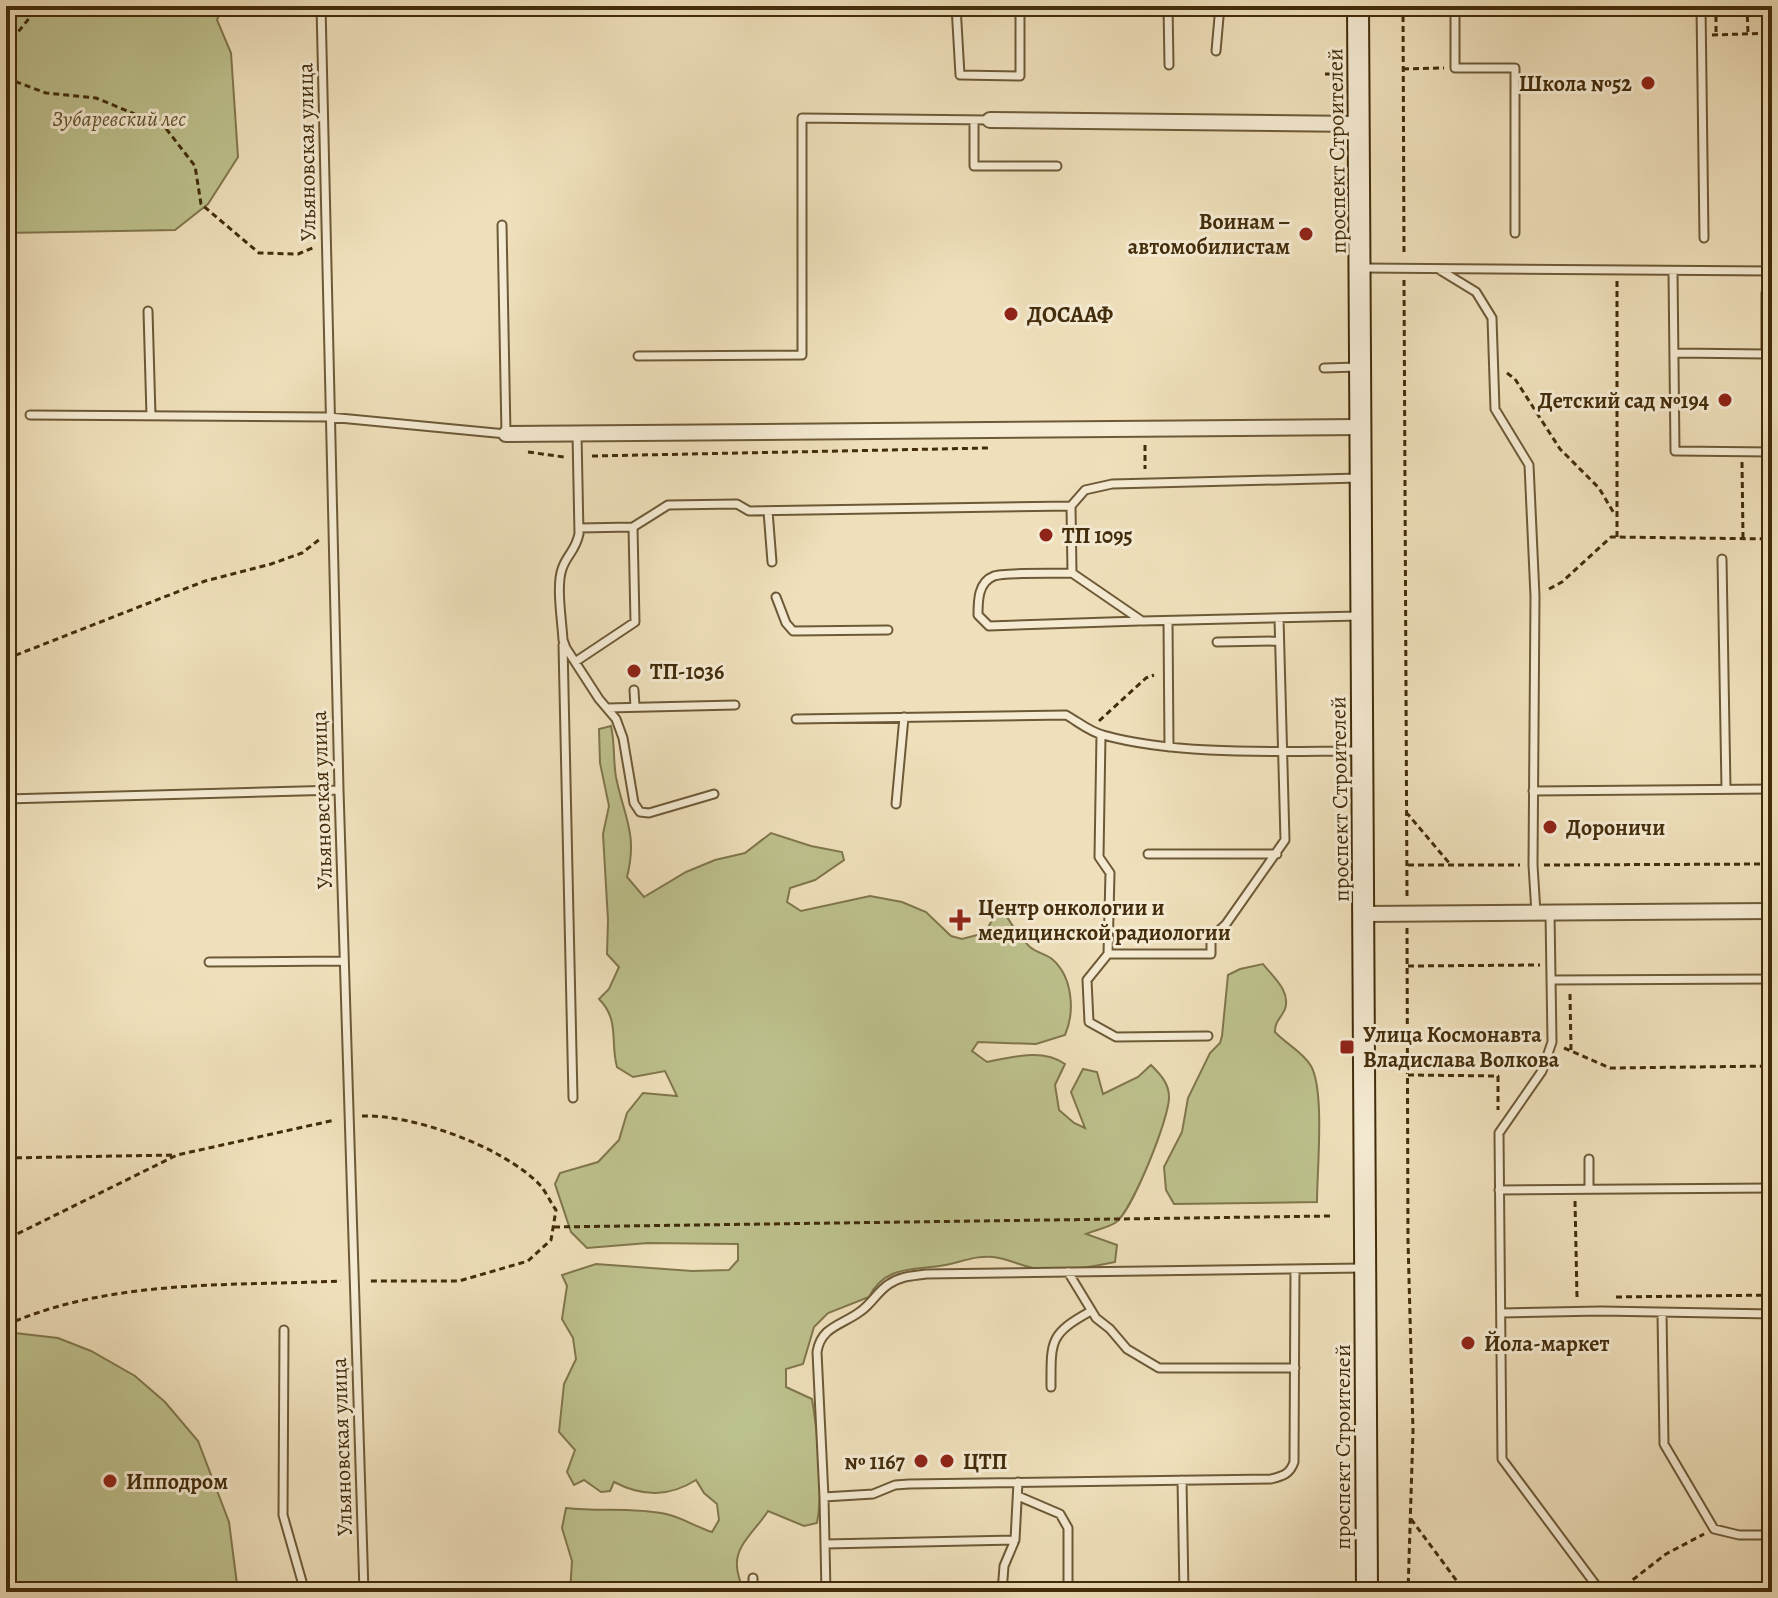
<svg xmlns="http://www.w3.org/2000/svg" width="1778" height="1598" viewBox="0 0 1778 1598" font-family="Alegreya,serif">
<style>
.green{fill:#bdc18d;stroke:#80764c;stroke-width:2}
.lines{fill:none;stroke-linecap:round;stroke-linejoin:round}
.service-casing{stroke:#6d5937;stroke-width:11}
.minor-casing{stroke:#6d5937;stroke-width:18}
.secondary-casing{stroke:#422c0b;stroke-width:24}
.path{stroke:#422c0b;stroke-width:3;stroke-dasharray:6 4;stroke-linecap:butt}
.service{stroke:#f5ebd3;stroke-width:7}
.minor{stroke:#f5ebd3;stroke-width:14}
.secondary{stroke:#f5ebd3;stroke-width:20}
.poi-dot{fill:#8f2418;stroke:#f5ebd3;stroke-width:3}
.labels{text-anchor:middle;stroke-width:6;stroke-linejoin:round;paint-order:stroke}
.poi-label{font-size:22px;font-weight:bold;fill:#422c0b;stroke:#f5ebd3;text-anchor:start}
.park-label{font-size:22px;font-style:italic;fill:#61512c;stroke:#f5ebd3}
.street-label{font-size:22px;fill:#422c0b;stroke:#f5ebd3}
</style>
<rect width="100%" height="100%" fill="#efe0bb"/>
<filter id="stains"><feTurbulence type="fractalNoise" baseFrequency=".0025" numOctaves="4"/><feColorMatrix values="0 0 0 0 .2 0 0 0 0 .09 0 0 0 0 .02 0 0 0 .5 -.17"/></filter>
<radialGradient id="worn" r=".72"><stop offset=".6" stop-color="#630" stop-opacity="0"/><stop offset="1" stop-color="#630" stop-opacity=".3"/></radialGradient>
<path class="green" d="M6,6H223L217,20L231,53L238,157L208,204L175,230L6,233Z
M611,726C615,743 613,760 616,777C624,817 638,834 627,877L644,897L686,872L715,860L745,853L771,833L811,846L842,852L844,860L815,880L790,888L787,902L801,911L870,896L902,902L926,912L951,936L962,939L985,933L996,913L1004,912C1012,925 1019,937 1030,947C1037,953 1046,954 1052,959C1073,977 1075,1012 1065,1035L1036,1044L978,1042L972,1051L987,1062C1012,1057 1043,1048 1065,1064L1055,1085L1059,1110L1074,1123L1085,1128L1071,1092L1083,1069L1097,1072L1103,1094L1138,1077L1151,1065C1160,1074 1169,1083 1169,1097C1170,1116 1132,1212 1115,1223C1107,1228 1095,1230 1086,1234L1117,1245L1115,1262C1093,1266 1071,1271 1047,1270C1028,1270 1012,1259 993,1257C977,1255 961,1262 945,1265C915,1271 886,1264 869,1297L828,1313L814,1327L803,1364L786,1369V1387L812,1399C818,1436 824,1485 817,1523L804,1526L768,1511C757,1529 735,1545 737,1566C737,1575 742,1583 742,1592H570L572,1561L562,1528L566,1508C600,1512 632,1507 666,1514C681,1517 696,1527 712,1532L719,1520L717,1504L704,1493L696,1480C669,1497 643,1497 614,1482L610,1491L601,1492L584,1480L574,1485L567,1472L575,1450L559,1432L564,1384L576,1359L573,1338L562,1319L567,1286L562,1275L596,1264L692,1271L729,1270L738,1260V1244L648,1243L587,1248L571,1232L555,1184L560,1173L598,1162L619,1140L627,1113L643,1093L677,1096L665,1071L633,1077L617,1067C610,1042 620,1020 599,999L609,989L619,967L607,954L608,920L603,834L609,806L600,763L599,729Z
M1263,964C1273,977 1291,991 1285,1009C1281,1019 1275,1020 1275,1032C1286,1044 1303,1052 1311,1066C1325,1091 1317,1170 1317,1202L1174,1204L1166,1190L1164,1167L1182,1132L1188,1098L1210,1053L1220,1043L1222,1036L1228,975L1240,969Z
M1763,1083H1772V1154H1764Z
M6,1332L58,1338L91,1351L135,1376L165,1402L198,1441L229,1522L238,1592H6Z"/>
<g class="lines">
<defs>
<path id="service" d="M321,6L339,790L364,1592
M956,6L960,75L1020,76V6
M1168,6L1169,65
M1455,6V68H1515V233
M1701,6L1704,238
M1216,51L1220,6
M974,120V166H1057
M1362,268L1772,271
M1440,270L1476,292L1492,318L1495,409L1529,465L1535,596L1533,865L1536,913
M1673,272L1675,451L1772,452
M148,311L151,416
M1674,353L1766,354V293H1772
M638,356L802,355V118L990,120
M1324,368L1358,367
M30,415L329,417L506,434L502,225
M577,434L579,534C575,552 567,554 562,569C556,586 562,621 563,640L566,648L599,699L616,719L623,738L634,803L640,812L649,813L714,794
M1071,506L1085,490L1112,484L1359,478
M768,511L772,562
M579,528L633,527L668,505L737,504L749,511L1071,506L1072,573L1142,621L1359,616
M1722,559L1726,789
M1072,573C1057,574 1005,572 994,576C978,582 978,601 978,615L989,626L1139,621
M776,597L786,623L793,631L888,630
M1168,621L1169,747
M1217,642L1279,641
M563,645L573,1098
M575,662L635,622L633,527
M634,690L635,707
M607,708L735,705
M796,719L1066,715C1077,721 1090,732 1103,735C1178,756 1282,751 1360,751
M1101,735L1099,857L1110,873L1108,954H1211V938L1226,924L1285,840L1279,618
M1533,791L1772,789
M6,799L339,790
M896,804L904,717
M1148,854H1277
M1550,913L1552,1042L1542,1071L1499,1133L1502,1459L1601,1592
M1108,954L1087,980L1089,1022L1116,1037L1208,1036
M209,962L344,961
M1553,980L1772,979
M1589,1159V1189
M1499,1190L1772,1188
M1068,1272L1096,1318L1110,1329L1127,1349L1159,1368H1295
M1501,1313L1601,1311L1772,1314
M1662,1313L1664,1444L1714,1529L1739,1535H1772
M284,1330L283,1515L305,1592
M1051,1387C1051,1341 1049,1334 1091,1311
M1182,1480L1184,1592
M1018,1496L1060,1514L1068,1528V1592
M824,1497L873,1494L895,1485L909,1484L1271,1479C1283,1476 1290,1474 1294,1462L1295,1269
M825,1544L1015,1540
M753,1578V1592
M826,1592L824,1497L817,1352C821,1326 843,1325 861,1311C872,1303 878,1291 889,1284C900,1276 913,1276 926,1274L1363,1268
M1002,1592L1004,1566L1015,1540L1018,1482"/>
<path id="minor" d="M990,120L1359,124
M506,434L1361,427
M1364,914L1772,911"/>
<path id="secondary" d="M1358,6L1367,1592"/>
</defs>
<use href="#service" class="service-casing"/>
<use href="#minor" class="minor-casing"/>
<use href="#secondary" class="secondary-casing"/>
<path class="path" d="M1403,6L1404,256
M1716,6V35
M1747,6L1748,34
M1712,35L1772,33
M6,47L39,6
M1403,69L1444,68
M1325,74H1341
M6,78L46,93L96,98L164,126L195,166L201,204L259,253L298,254L315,247
M1404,280L1407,896
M1617,281V537
M1507,373L1515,379L1560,449L1599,488L1615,515
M1145,445V469
M528,452L564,457
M592,456L988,448
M1742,462L1743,538
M1549,589L1562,582L1611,537L1772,539
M6,659L205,581L271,564L302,553L320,539
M1099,721L1146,678L1154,675
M1406,812L1450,864
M1408,865H1520
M1544,865L1772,864
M1407,928L1408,1240L1413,1431L1408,1592
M1408,966L1540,965
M1570,994L1571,1050
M1564,1048L1610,1068L1772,1066
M1408,1075L1498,1076V1110
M362,1116C413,1114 503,1147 539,1184C546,1191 550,1202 556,1210L551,1240L528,1261L459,1281H368
M6,1158L174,1155
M1575,1201L1577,1297
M554,1227L1330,1216
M6,1249L13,1236L177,1155L335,1120
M1616,1297L1772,1295
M6,1325C110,1279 229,1286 341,1281
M1411,1519L1465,1592
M1617,1592L1666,1554L1704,1534"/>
<use href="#service" class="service"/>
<use href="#minor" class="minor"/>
<use href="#secondary" class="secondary"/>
</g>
<g class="poi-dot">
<circle cx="1648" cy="83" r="8"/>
<circle cx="1306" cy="234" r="8"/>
<circle cx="1011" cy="314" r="8"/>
<circle cx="1725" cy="400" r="8"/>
<circle cx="1046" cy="535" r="8"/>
<circle cx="634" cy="671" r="8"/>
<circle cx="1550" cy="827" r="8"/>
<path d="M956 908h8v8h8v8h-8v8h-8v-8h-8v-8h8z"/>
<rect x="1339" y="1039" width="16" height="16" rx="4"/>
<circle cx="1468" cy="1343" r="8"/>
<circle cx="921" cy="1461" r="8"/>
<circle cx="947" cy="1461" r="8"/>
<circle cx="110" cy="1481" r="8"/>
</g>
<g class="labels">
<g class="poi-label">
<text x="1632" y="91" text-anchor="end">Школа №52</text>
<text x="1290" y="229" text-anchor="end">Воинам –<tspan x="1290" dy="25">автомобилистам</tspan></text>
<text x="1027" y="322">ДОСААФ</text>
<text x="1709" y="408" text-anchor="end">Детский сад №194</text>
<text x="1062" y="543">ТП 1095</text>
<text x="650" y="679">ТП-1036</text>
<text x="1566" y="835">Дороничи</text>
<text x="978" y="915">Центр онкологии и<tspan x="978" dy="25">медицинской радиологии</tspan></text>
<text x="1363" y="1042">Улица Космонавта<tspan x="1363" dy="25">Владислава Волкова</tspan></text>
<text x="1484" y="1351">Йола-маркет</text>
<text x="905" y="1469" text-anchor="end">№ 1167</text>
<text x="963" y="1469">ЦТП</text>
<text x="126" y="1489">Ипподром</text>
</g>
<g class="park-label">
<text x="119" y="126">Зубаревский лес</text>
</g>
<g class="street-label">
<text transform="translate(1336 151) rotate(-91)" y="8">проспект Строителей</text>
<text transform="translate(306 152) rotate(-91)" y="8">Ульяновская улица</text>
<text transform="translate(1339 799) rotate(-91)" y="8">проспект Строителей</text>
<text transform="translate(321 800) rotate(-92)" y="8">Ульяновская улица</text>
<text transform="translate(341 1447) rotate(-92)" y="8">Ульяновская улица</text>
<text transform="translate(1342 1447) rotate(-90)" y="8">проспект Строителей</text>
</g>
</g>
<rect width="1778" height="1598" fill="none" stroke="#efe0bb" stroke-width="32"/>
<rect x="8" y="8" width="1762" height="1582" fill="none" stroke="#422c0b" stroke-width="4"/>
<rect x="16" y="16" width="1746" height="1566" fill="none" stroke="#422c0b" stroke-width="2"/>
<rect width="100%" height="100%" filter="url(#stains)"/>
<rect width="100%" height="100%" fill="url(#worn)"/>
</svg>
